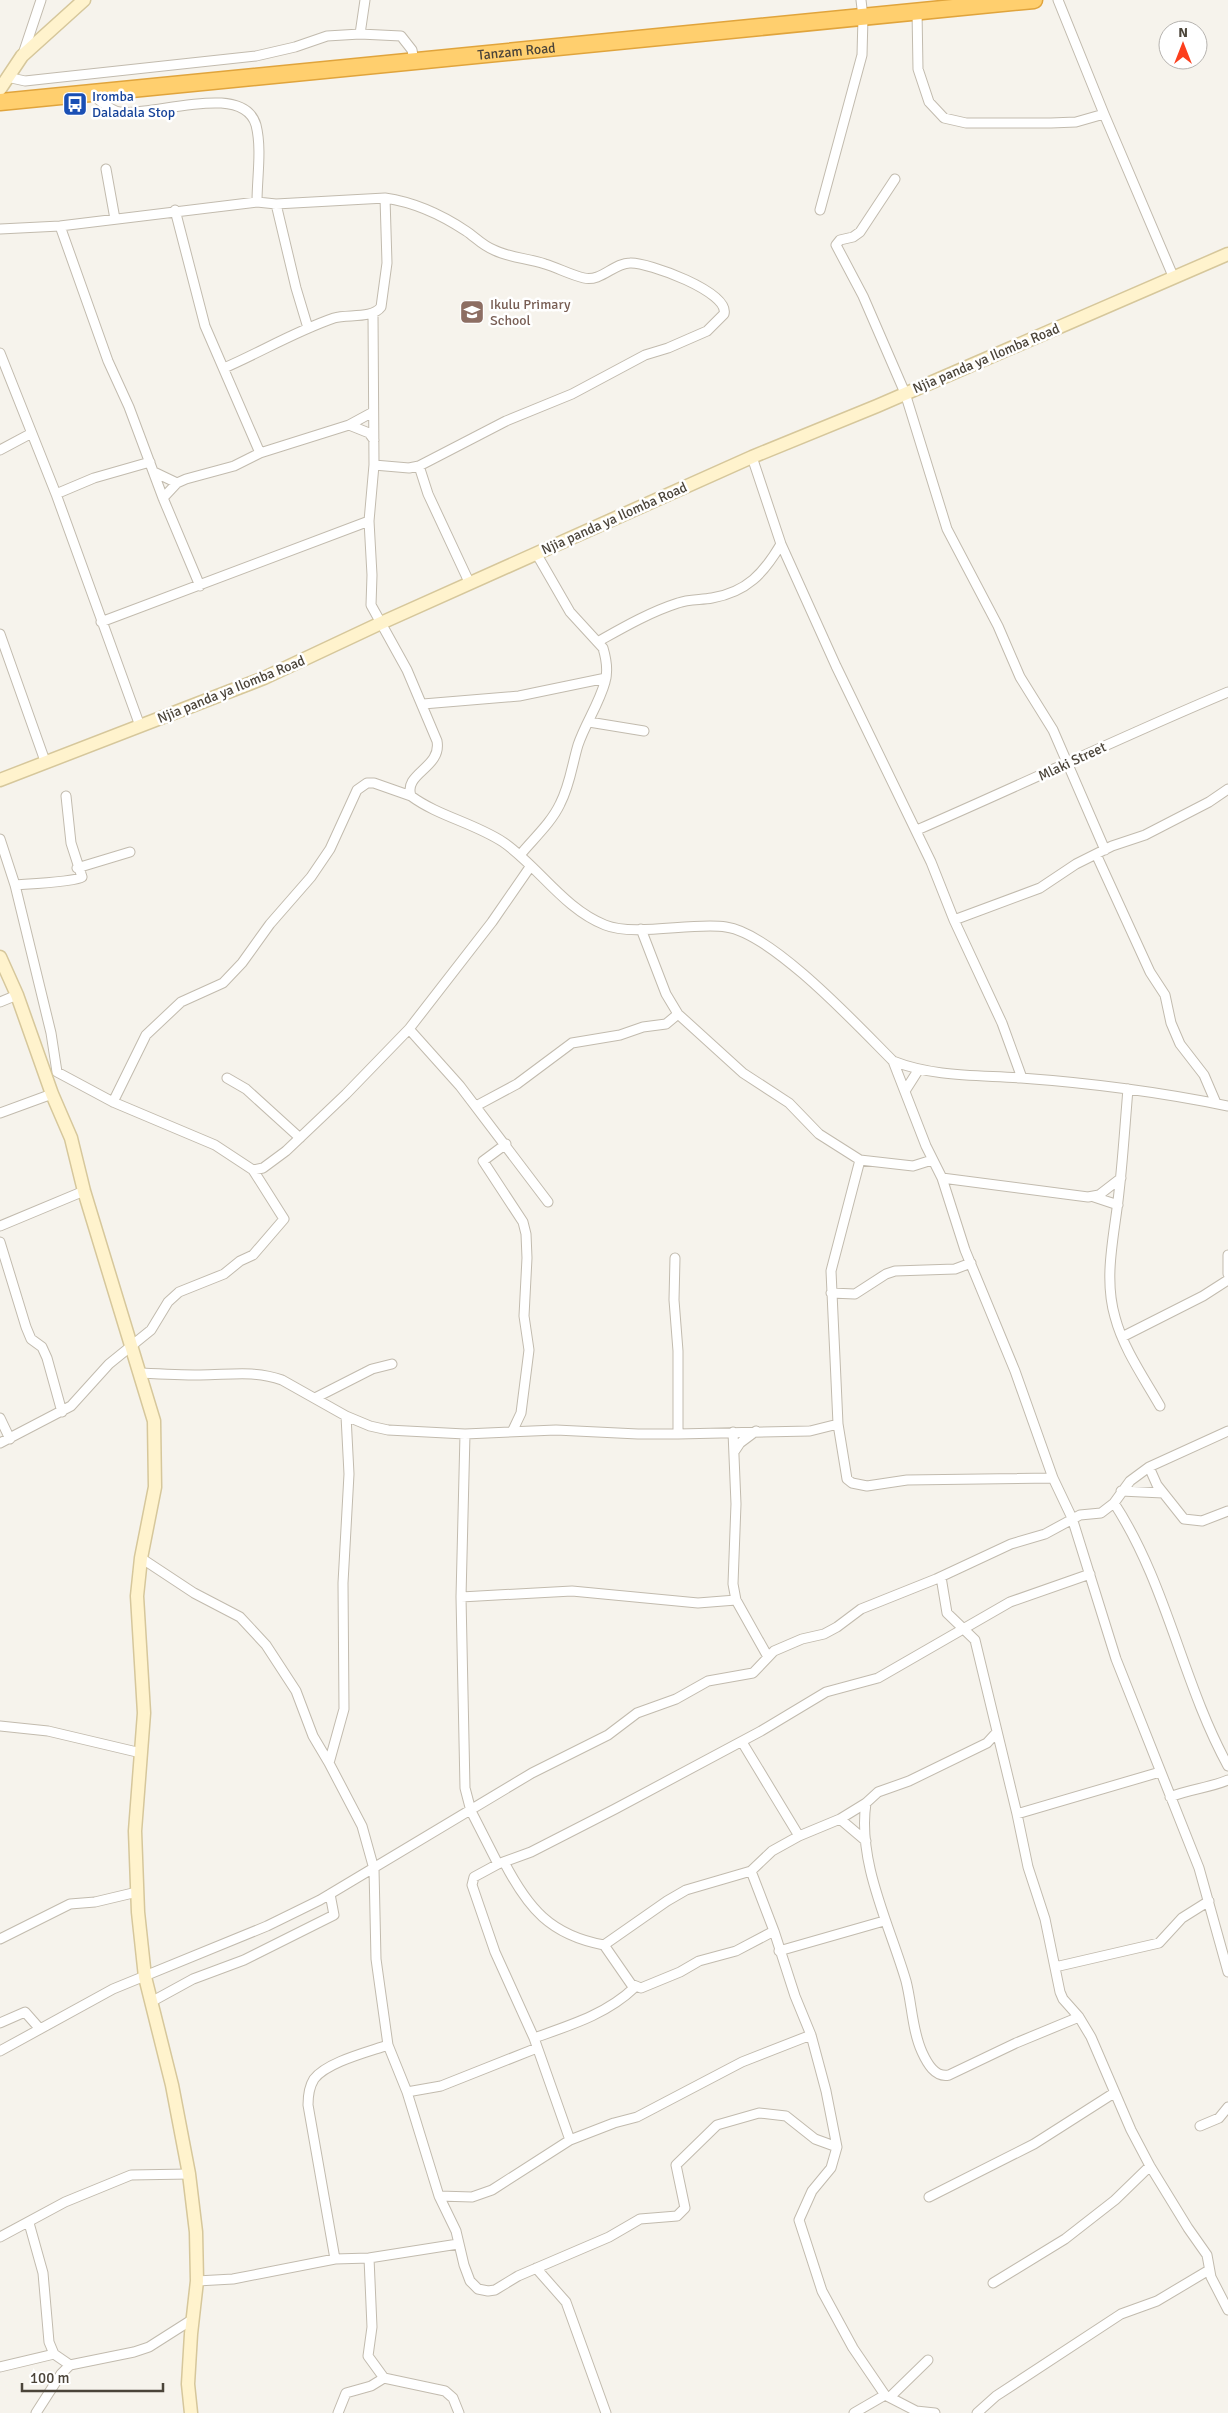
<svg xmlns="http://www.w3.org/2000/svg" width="1228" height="2413" viewBox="0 0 1228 2413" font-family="Signika,sans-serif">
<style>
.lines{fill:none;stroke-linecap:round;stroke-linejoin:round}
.street-casing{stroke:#c2bbae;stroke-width:11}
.secondary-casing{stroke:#d6c79b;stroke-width:15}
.highway-casing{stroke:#e0a43c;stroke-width:19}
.street{stroke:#fff;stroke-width:9}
.secondary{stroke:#fff3cd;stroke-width:12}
.highway{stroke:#ffcf6e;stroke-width:16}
.labels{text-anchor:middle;stroke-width:5;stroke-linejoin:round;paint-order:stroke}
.street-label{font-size:14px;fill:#4b4439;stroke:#fff}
.transit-label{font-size:14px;fill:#164399;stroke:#fff;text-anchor:start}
.education-label{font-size:14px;fill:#785e54;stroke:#fff;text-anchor:start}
</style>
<rect width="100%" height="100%" fill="#f6f3ec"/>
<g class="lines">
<defs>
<path id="street" d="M1058,0L1104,114L1173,276
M917,11L918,69L929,102L944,118L966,123H1051L1076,122L1104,114
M360,34L365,0
M23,54L41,0
M7,77L25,81L256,56L295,47L327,36L360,34L401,36L412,50L414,61
M91,94C100,100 110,111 120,112C153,117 243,81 256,125C262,149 257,177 257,202
M106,169L115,219
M895,179L860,232L853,237L840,240L836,245L863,296L905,393L947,529L998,626L1020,677L1053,730L1105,850
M276,204L296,288L308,328
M175,210L205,326L260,453
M820,210L862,55L863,17L861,0
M60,226L108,361L129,407L163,498L200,586
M0,229L60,226L257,202L276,204L385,198C413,202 442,215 466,231C475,237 483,246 494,250C510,258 528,258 545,264C558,268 571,275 584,278C601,282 614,263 630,263C648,262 730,292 724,314L707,331L668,348L645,355L572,394L506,421L419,466L409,468L374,465
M373,314L374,465L369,521L372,575L371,605L407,670L437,741C442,768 403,773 411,796C438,816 474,823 503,842C538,866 564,909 605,925C635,937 692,922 726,927C772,933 859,1027 893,1061C933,1077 978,1075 1021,1078C1090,1083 1160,1092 1228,1106
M0,353L56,494L140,726
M224,368C261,352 296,331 334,318C348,314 372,319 381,307L387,263L385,198
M349,425L373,412
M0,450L30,434
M752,457L781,544L836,666L931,862L954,920L1002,1023L1022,1078
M419,466L428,494L470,584
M154,472L177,483
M56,494L94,478L150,462
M163,498L177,483L186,479L234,466L260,453L349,425L369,433L374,440
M101,622L369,521
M0,634L45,761
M599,641C624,627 650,612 678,603C688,599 701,600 712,598C747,592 764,573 781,544
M423,704L519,696L606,678
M589,722L644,731
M917,830C1021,785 1123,736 1228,692
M0,839L15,885L51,1033L57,1072L113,1102L215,1145L253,1170L263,1168L286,1151L346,1094L409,1029L492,922L530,867
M1096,854L1150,972L1165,995L1171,1023L1180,1044L1204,1075L1216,1103
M520,855C534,838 551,823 560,804C570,785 572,765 578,745C585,724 599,704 605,682C608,672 606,658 603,648L570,612L536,553
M77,868L130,852
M15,885C27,884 75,882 82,877L71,843L66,796
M954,920L1040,888L1076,864L1112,846L1145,835L1209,802L1228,789
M641,929L666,994L678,1014L743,1073L789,1103L819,1134L860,1160L913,1166L932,1160
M0,1002L17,995
M409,1029L460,1086L548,1202
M893,1061L926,1146L942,1178L965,1250L1015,1371L1053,1478L1072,1518L1116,1659L1199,1868L1228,1972
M227,1078L246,1089L300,1138
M1128,1089C1125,1124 1123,1158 1119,1192C1115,1233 1103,1276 1115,1317C1123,1348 1144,1378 1160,1406
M905,1091L919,1069
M113,1102L146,1035L181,1002L223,983L242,963L270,924L311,877L330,849L357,790L367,783H374L411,796
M476,1106L517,1084L572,1043L620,1035L643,1027L666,1024L678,1014
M0,1113L52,1094
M506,1144L483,1161L523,1222L526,1234L527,1258L524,1316L529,1350L521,1413L512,1432
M860,1160L831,1271L838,1424L847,1479L852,1483L867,1486L907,1480L1053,1478
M942,1178L1088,1197L1099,1195L1121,1178
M1094,1197L1118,1205
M0,1226L84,1191
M0,1242L26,1327L31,1339L42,1347L47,1358L62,1412
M1228,1255V1274
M675,1258L674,1300L678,1351V1434
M831,1293L855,1294L886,1274L895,1271L955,1269L971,1263
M1122,1337L1203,1296L1228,1280
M141,1373C160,1374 180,1375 200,1375C229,1375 254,1370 282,1380L346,1416L370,1426L388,1430L465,1434L556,1430L638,1434H678L810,1431L838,1424
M315,1398L372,1369L392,1364
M0,1418L10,1439
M733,1432L736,1504L733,1584L736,1600L768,1657
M465,1434L461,1597L465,1788L471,1811L498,1864
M0,1443L71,1406L109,1364L151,1330L168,1302L179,1292L224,1274L240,1261L253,1255L284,1219L253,1170
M734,1452L740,1443L756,1431
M1149,1467L1157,1485L1184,1519L1202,1521L1228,1511
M1121,1491L1163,1493
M1114,1503C1167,1584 1182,1682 1228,1766
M141,1558L194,1593L240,1617L266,1645L296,1691L313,1736L329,1763L362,1826L374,1869L376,1959L388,2045L407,2092L439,2196L456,2231L464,2265L470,2281L478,2289L488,2291L495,2290L518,2276L609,2237L640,2219L677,2216L685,2208L676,2165L717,2125L759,2113L786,2116L815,2139L837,2147
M941,1577L947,1613L975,1640L1017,1814L1028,1867L1045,1919L1060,1992L1063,1999L1079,2017L1091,2037L1131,2130L1150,2166L1188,2228L1207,2255L1211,2277L1228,2310
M461,1597L572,1591L698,1603L736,1600
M0,1726L48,1731L141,1753
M742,1742L799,1836
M329,1763L344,1709L343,1583L349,1474L346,1416
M1170,1797C1190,1789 1209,1788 1228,1780
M866,1803C857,1862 890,1926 906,1981C912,2004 912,2030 922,2052C927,2063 935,2078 949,2075L1016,2043L1079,2017
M1017,1814L1160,1772
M840,1819L866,1841
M504,1862C528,1908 550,1935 604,1945L667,1901L686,1890L751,1871L772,1851L799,1836L840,1819L866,1803L878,1792L909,1781L987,1743L997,1732
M751,1871L774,1931L795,1996L811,2035L826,2091L837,2147L831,2168L812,2191L799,2220L822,2291L853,2348L885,2395L916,2411L935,2413
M0,1939L70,1904L95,1902L137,1892
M604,1945L631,1984L641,1988L680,1972L699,1961L736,1951L774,1931
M779,1951L884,1921
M1055,1967L1159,1943L1182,1918L1209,1901
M151,2002L193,1979L244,1960L334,1915L330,1894
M0,2023L25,2012L40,2029
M534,2038C571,2025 607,2014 635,1987
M0,2051L113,1989L267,1926L320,1900L532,1773L608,1735L637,1713L676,1699L708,1681L753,1673L774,1651L802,1639L824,1634L837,1627L861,1609L936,1579L1011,1544L1045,1534L1080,1515L1101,1513L1114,1503L1130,1481L1149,1467L1228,1431
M407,2092L441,2086L537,2048
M1200,2126L1219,2118L1228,2107
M570,2140L534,2038L495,1952L472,1885L474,1877L498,1864L531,1852L615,1809L761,1731L826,1692L878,1678L1010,1602L1090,1574
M439,2196L472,2197L492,2190L570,2140L614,2123L637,2117L742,2062L811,2035
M929,2197L1034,2144L1114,2093
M29,2223L43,2273L49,2342L54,2354L70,2365
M0,2237L65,2202L131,2175L189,2174
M369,2258L372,2327L368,2356L384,2378L445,2391L453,2398L459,2413
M335,2259L308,2105C308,2096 309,2087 314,2079C327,2062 368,2052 388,2045
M536,2268L566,2302L606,2413
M197,2281L233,2279L335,2259L369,2258L458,2244
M993,2283L1065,2239L1115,2200L1150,2166
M0,2367L54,2354
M890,2397L928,2360
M36,2413L61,2374L70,2365L134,2352L149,2347L193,2319
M338,2413L346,2393L371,2386L384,2378
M854,2413L885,2395
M977,2413L996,2396L1121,2314L1157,2301L1209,2270"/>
<path id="secondary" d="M0,89L22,56L84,0
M0,780L264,678L381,623L752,457L877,406L1228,254
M0,957L17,995L52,1094L71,1138L84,1191L154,1421L155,1487L141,1558L137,1596L144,1713L135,1831L138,1912L145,1977L172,2085L189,2174L196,2232L197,2281L191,2334L188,2384L191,2413"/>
<g id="highway">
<path id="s1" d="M0,102L1034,0"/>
</g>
</defs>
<use href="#street" class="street-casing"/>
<use href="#secondary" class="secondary-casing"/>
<use href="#highway" class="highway-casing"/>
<use href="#street" class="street"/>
<use href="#secondary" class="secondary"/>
<use href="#highway" class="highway"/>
</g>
<defs>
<symbol id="bus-square" viewBox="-11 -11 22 22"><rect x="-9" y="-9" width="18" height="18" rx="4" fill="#1a4fb4" stroke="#fff"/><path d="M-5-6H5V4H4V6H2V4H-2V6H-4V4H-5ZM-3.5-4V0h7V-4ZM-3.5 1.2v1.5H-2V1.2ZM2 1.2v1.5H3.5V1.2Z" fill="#fff"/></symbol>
<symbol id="school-square" viewBox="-11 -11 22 22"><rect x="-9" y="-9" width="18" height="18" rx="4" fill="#8d6e63" stroke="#fff"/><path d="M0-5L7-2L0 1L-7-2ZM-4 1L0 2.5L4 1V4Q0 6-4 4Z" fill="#fff"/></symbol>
</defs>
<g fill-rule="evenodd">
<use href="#bus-square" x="61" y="90" width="28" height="28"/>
<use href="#school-square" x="458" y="298" width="28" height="28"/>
</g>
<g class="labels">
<g class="street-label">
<text dy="5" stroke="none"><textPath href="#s1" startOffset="519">Tanzam Road</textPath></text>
<text transform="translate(986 358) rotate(-23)" y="5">Njia panda ya Ilomba Road</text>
<text transform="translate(614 518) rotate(-24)" y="5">Njia panda ya Ilomba Road</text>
<text transform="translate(231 689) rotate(-22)" y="5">Njia panda ya Ilomba Road</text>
<text transform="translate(1072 761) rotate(-25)" y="5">Mlaki Street</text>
</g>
<g class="transit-label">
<text x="92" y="101">Iromba<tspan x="92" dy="16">Daladala Stop</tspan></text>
</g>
<g class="education-label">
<text x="490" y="309">Ikulu Primary<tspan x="490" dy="16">School</tspan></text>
</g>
</g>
<g transform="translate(1183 45)"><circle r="24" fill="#ffffff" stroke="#b7b4b0"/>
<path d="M0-4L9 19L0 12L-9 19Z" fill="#fc3f1d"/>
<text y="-8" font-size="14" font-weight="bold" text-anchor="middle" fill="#4b4439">N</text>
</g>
<path d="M22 2383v8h141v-8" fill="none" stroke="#4b4439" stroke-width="2.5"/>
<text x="30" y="2383" font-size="15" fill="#4b4439" stroke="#ffffff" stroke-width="4" paint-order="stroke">100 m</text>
</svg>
